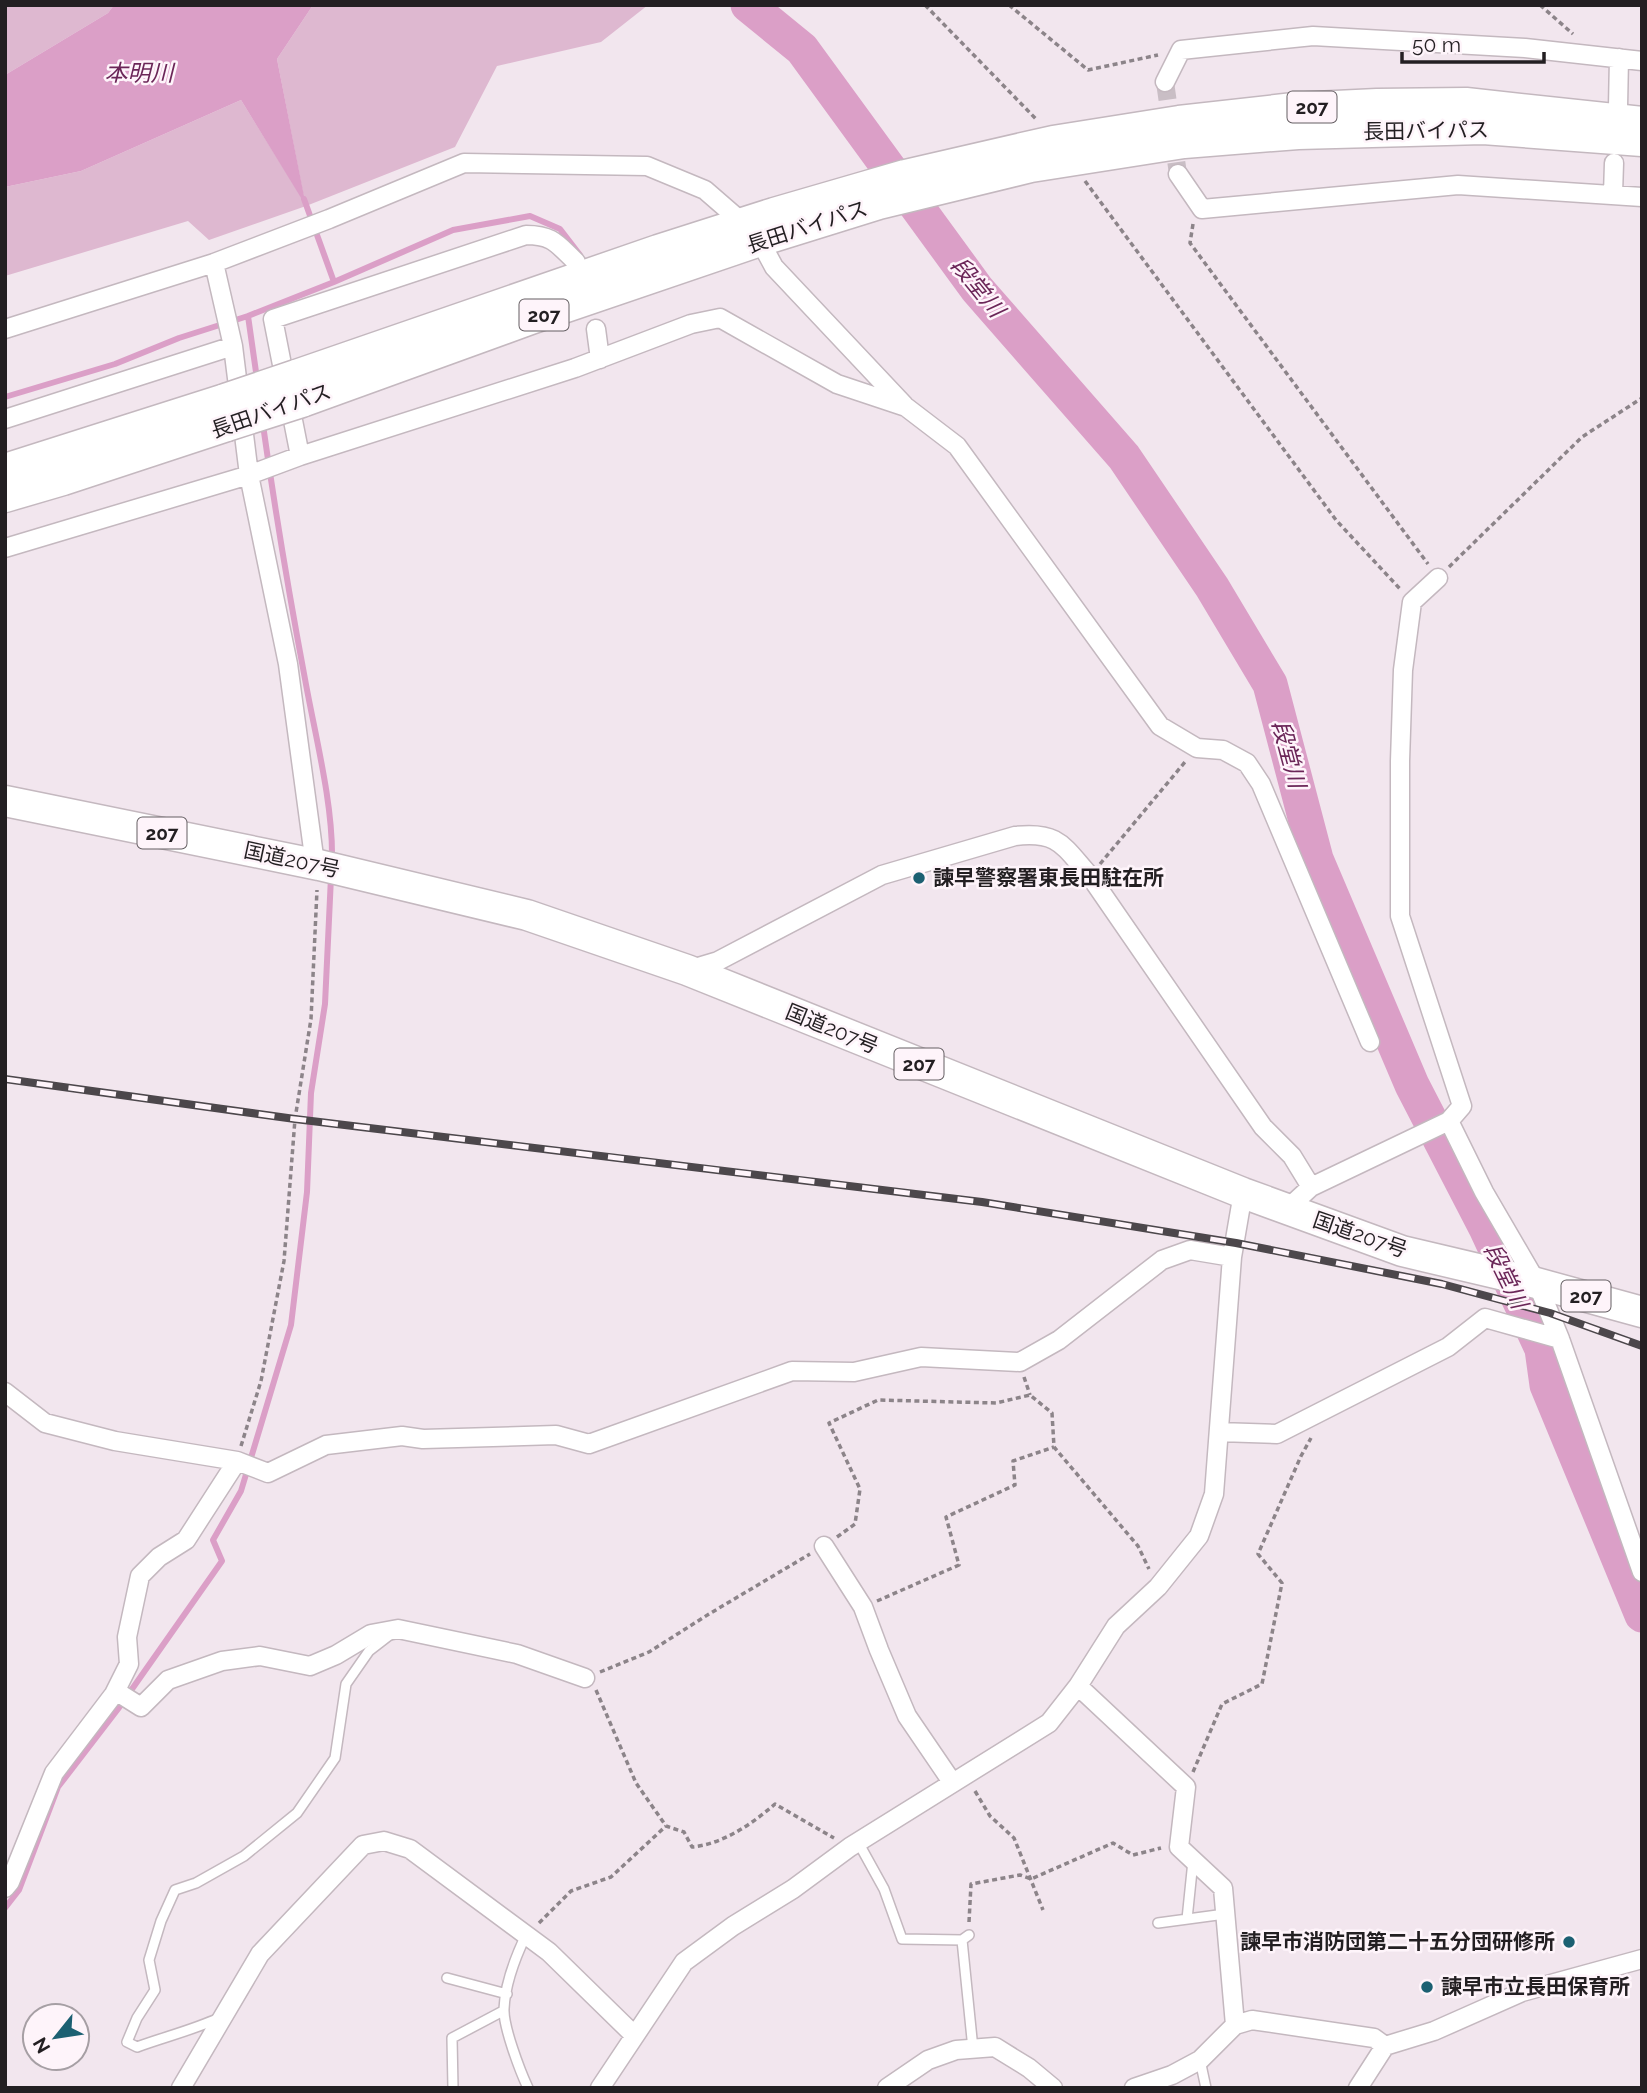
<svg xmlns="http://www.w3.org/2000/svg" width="1647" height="2093" viewBox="0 0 1647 2093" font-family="Raleway,'Noto Sans JP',sans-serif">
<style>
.green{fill:#deb8d0}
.water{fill:#db9fc7}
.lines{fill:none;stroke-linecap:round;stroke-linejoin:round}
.stream{stroke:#db9fc7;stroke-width:6}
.river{stroke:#db9fc7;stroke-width:35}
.minor-tunnel{stroke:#c9bec5;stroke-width:18;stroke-dasharray:18 9;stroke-linecap:butt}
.service-casing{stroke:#c4b8bf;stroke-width:12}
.minor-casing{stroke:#c4b8bf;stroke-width:21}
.trunk-casing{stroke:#c4b8bf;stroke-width:33}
.path{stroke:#8c8489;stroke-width:3.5;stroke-dasharray:5 3.5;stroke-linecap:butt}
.service{stroke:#fff;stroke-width:9}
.minor{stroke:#fff;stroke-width:18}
.trunk{stroke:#fff;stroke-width:30}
.rail-casing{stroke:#4c474b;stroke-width:8}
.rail{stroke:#fef4fa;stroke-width:5;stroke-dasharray:16;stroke-linecap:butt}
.trunk-bridge-casing{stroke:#c4b8bf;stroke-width:33;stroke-linecap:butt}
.trunk-bridge{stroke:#fff;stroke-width:30}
.poi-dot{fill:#1c6072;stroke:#fef4fa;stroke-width:2.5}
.labels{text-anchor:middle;stroke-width:5;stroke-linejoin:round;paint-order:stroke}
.shield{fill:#fef4fa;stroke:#655f63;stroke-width:2}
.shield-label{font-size:19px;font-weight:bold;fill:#231f22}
.street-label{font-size:21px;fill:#231f22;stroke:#fef4fa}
.poi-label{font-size:21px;font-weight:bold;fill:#231f22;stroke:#fef4fa;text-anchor:start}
.water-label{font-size:23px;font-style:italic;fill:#6b2658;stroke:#fef4fa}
</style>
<rect width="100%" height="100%" fill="#f2e6ee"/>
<path class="green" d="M5,5H114L108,13L5,75Z
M313,5H648L601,42L497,66L455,147L306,206L209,240L188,221L5,276V187L81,171L241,100L305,203L277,59Z"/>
<path class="water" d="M114,5H313L277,59L306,206L241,100L81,171L5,187V75L108,13Z"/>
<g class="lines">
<path class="stream" d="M334,282L453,230L530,216L560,229L580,255
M248,316L334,282L304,199
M5,397L115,364L179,338L248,316L257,379
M263,425C275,510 289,594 305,679C315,735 333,803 332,859
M5,1908L19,1890L58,1787L118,1709L222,1561L213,1540L241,1491L291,1325L307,1192L311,1093L325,1004L331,877"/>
<path class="river" d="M748,5L802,49L977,289L1124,457L1212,587L1270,684L1316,859L1412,1085L1486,1228L1542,1349L1547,1385L1642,1615"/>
<path class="minor-tunnel" d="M1165,82L1178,174"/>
<defs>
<path id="service" d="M858,1842L884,1889L902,1939L962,1940
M1187,1919L1193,1861
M1158,1923L1225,1914
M526,1935C515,1958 505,1983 504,2009C503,2026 520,2071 528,2088
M969,1935L962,1940L973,2049
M447,1978L507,1994
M219,2018C193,2030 164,2037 137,2047L127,2042L137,2018L155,1990L149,1960L161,1921L175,1890L196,1883L244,1856L297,1813L335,1758L346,1684L369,1651L391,1634
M1200,2060L1206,2088
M453,2088L452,2038L503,2011"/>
<path id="minor" d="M1165,82L1181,50L1313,36L1525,48L1642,61
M1618,107L1619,58
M1178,174L1202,209L1458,185L1642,197
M1613,194L1614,163
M214,263L233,346L249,475L288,664L315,864
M5,329L214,263L329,219L464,163L647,166L705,190L743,223L760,241L774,267L904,405
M596,329L600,359
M5,419L233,346
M300,456L273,319L526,235C553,235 557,244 576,262
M5,548L249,475L300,456L575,368L691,324L720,318L837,384L906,407L957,446L1160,726L1197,748L1223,750L1247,763L1261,784L1370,1042
M688,970L718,961L882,875L1015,836C1059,831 1063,846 1090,876L1263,1127L1292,1156L1311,1187
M1449,1121L1484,1192L1537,1283L1560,1339L1642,1572
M1286,1210L1311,1187L1449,1121L1462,1106L1400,916V761L1403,670L1412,602L1438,578
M5,1392L45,1423L115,1441L237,1461L268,1473L326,1445L402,1436L423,1439L556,1435L589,1444L792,1371L854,1372L921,1357L1020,1362L1059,1340L1162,1260L1190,1250L1232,1257
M1219,1432L1277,1434L1448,1347L1485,1318L1560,1339
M824,1546L863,1607L879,1650L907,1716L952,1782
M1078,1686L1186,1787L1179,1847L1223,1888L1235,2025
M114,1694L122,1695L141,1707L168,1680L222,1661L260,1656L310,1666L336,1655L371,1634L398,1629L517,1654L585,1678
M5,1888L10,1882L54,1773L114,1694L129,1664L127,1637L140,1576L159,1557L186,1540L237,1461
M181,2088L260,1954L363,1845L384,1841L410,1849L549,1952L634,2035
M600,2088L684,1962L733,1926L793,1889L850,1847L1049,1723L1078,1686L1116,1626L1158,1587L1199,1536L1214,1494L1232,1257L1243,1193
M887,2088L928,2060L956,2050L995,2047L1029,2068L1053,2088
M1134,2088L1172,2075L1200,2060L1235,2025L1252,2020L1374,2038L1385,2046
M1358,2088L1385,2046L1434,2031L1522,1992L1642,1959"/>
<path id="trunk" d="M296,375L658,250L774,213L905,175L1053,141L1179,121L1294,108L1377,104L1466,103L1642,122
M302,402L531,319L760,241L879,204L1031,167L1184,143L1298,134L1483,129L1642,141
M5,469L225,399
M5,497L63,480L227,426
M5,801L319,865L527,915L687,970L1243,1193L1402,1251L1529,1281L1642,1312"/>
</defs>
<use href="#service" class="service-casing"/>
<use href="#minor" class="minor-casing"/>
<use href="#trunk" class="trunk-casing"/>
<path class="path" d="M925,5L1037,120
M1009,5L1088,70L1158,55
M1540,5L1573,34
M1085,181L1336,520L1401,590
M1193,224L1190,243L1428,564
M1449,567L1582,437L1642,398
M1100,864L1185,762
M1024,1377L1030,1395
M241,1446L261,1381L284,1261L295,1119L311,1019L317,890
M837,1537L855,1524L860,1489L829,1423L878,1400L996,1403L1030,1395L1052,1413L1054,1447L1138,1546L1149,1569
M877,1601L959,1565L946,1517L1015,1485L1013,1461L1054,1447
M600,1672L649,1652L709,1614L810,1554
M596,1690L636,1783L666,1826L684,1832L692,1847C723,1844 752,1824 775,1804L834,1838
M1193,1772L1222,1704L1262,1684L1282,1583L1258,1554L1301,1456L1311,1438
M975,1791L990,1816L1014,1838L1043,1910
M969,1922L971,1884L1020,1875L1031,1879L1113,1843L1133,1855L1161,1848
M539,1923L571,1891L611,1877L666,1826"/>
<use href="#service" class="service"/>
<use href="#minor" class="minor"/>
<use href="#trunk" class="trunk"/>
<defs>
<path id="rail" d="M5,1079L295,1119L982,1202L1236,1243L1442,1284L1550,1313L1642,1346"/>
</defs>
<use href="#rail" class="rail-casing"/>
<use href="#rail" class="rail"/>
<defs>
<path id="trunk-bridge" d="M225,399L296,375
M227,426L302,402"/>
</defs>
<use href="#trunk-bridge" class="trunk-bridge-casing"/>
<use href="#trunk-bridge" class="trunk-bridge"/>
</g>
<g class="poi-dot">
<circle cx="919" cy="878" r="7"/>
<circle cx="1569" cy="1942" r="7"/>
<circle cx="1427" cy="1987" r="7"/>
</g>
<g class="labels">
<g class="shield">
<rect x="1287.5" y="91.5" width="49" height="31" rx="5"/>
<rect x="519.5" y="299.5" width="49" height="31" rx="5"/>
<rect x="137.5" y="817.5" width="49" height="31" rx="5"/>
<rect x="894.5" y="1048.5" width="49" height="31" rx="5"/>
<rect x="1561.5" y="1280.5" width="49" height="31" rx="5"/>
</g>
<g class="shield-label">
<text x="1312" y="114">207</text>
<text x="544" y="322">207</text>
<text x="162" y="840">207</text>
<text x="919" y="1071">207</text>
<text x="1586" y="1303">207</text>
</g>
<g class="street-label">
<text transform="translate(1426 131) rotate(-1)" y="7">長田バイパス</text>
<text transform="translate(807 227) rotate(-18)" y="7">長田バイパス</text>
<text transform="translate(271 411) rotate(-19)" y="7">長田バイパス</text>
<text transform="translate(292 860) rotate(12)" y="7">国道207号</text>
<text transform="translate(832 1029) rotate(22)" y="7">国道207号</text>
<text transform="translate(1360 1235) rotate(19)" y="7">国道207号</text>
</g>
<g class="poi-label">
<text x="933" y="885">諫早警察署東長田駐在所</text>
<text x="1555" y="1949" text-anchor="end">諫早市消防団第二十五分団研修所</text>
<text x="1441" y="1994">諫早市立長田保育所</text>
</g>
<g class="water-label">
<text x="139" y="81">本明川</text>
<text transform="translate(978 287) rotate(51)" y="8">段堂川</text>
<text transform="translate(1289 754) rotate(75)" y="8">段堂川</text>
<text transform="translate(1506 1276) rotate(64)" y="8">段堂川</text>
</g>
</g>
<rect width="1647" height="2093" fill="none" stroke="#231f22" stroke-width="14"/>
<g transform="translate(56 2037) rotate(240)"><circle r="33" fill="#fef4fa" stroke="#a69fa4" stroke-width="2"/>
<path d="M0-5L12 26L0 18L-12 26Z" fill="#1c6072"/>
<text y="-10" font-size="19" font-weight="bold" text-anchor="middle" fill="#231f22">N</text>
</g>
<path d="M1402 52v10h142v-10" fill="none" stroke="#231f22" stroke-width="3.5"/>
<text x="1412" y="52" font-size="21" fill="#231f22" stroke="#fef4fa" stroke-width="5" paint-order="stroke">50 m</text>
</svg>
